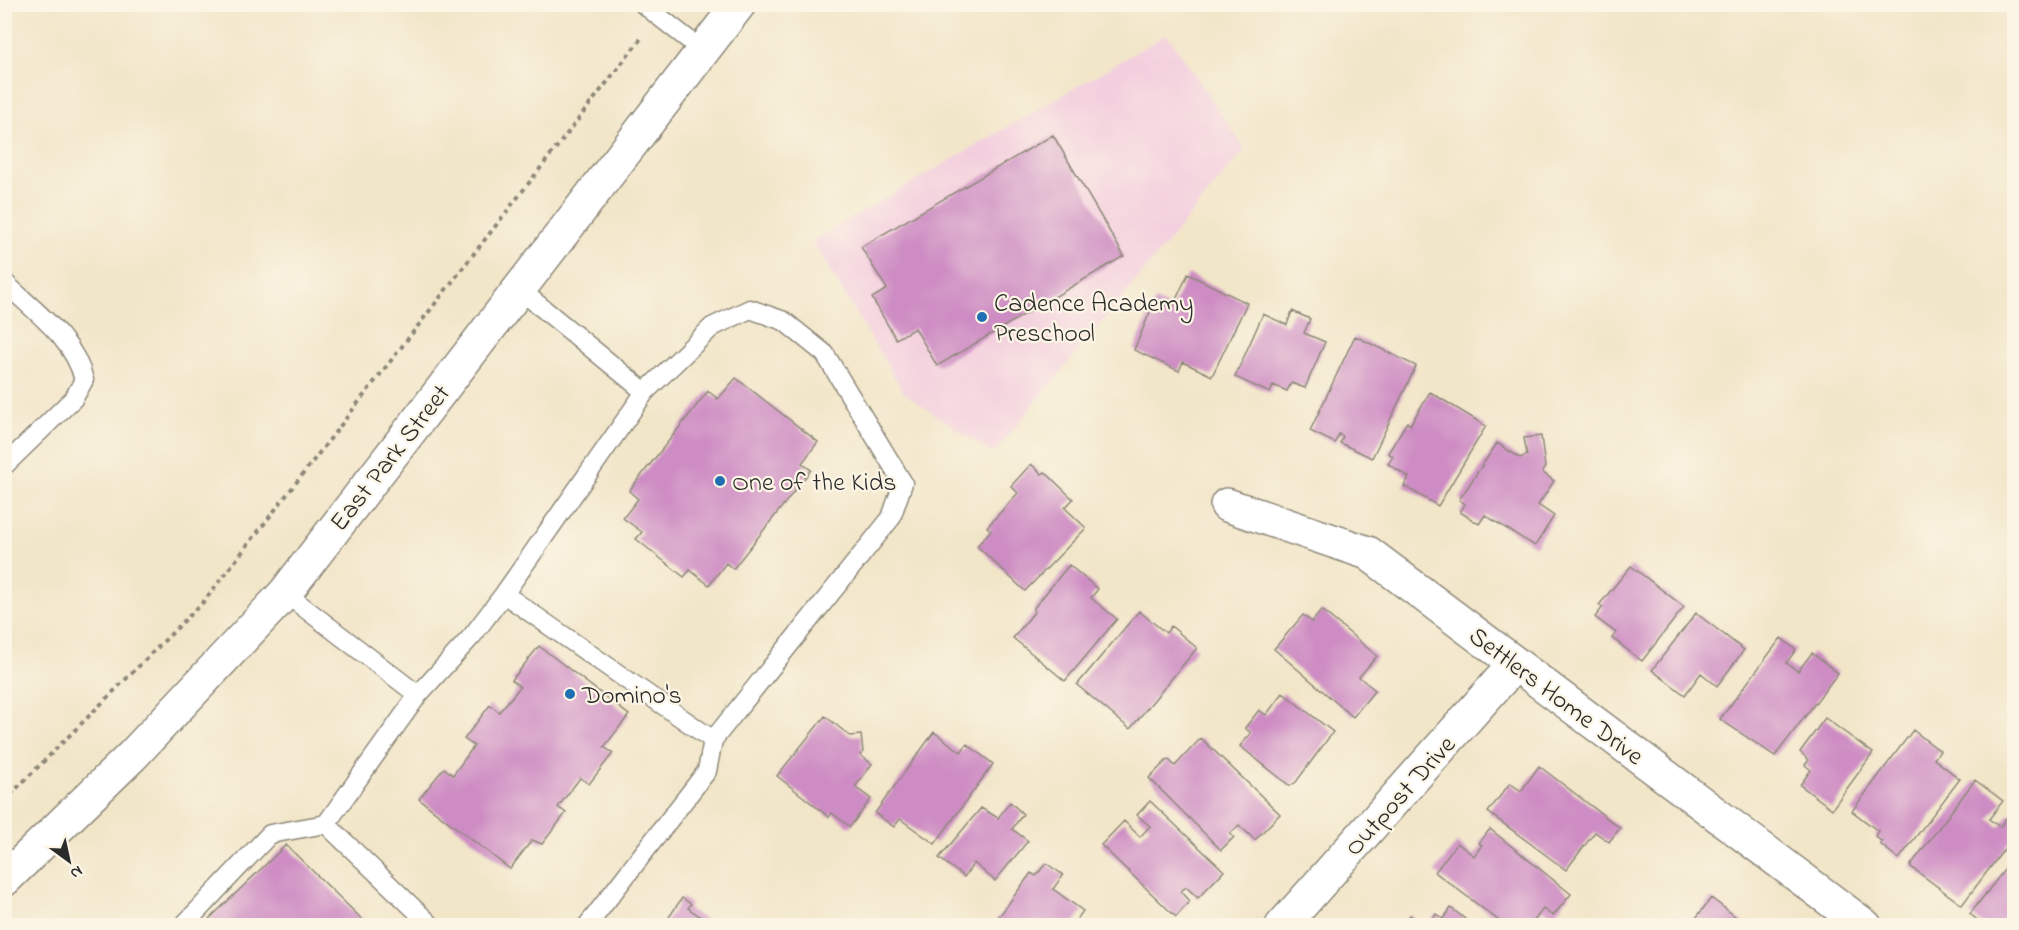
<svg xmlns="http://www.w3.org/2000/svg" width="2019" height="930" viewBox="0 0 2019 930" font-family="'Indie Flower',sans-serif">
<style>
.built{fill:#f3cfde}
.building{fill:#cd8cc3}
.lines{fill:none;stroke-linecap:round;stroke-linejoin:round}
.service-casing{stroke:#8e887a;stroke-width:21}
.minor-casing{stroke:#8e887a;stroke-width:36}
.tertiary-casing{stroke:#8e887a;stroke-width:36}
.path{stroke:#8e887a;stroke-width:4;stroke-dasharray:4.5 4.5;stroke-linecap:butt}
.service{stroke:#fff;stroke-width:18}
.minor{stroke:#fff;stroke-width:33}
.tertiary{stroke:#fff;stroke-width:33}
.poi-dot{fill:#1f6fb2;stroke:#fcf5e5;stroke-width:2}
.labels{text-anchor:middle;stroke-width:4.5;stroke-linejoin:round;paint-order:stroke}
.poi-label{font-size:26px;fill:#2b2b2b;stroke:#fcf5e5;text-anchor:start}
.street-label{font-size:26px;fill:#2b2b2b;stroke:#fcf5e5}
</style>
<rect width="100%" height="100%" fill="#fcf5e5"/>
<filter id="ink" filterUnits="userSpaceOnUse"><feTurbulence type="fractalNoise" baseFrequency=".0167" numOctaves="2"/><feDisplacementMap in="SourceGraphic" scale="12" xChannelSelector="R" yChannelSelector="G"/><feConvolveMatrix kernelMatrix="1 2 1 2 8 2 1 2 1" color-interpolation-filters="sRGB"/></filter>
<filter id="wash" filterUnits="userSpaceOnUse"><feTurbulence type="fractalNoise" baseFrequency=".008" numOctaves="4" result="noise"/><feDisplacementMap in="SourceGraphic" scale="24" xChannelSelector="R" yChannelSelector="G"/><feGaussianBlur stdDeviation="1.35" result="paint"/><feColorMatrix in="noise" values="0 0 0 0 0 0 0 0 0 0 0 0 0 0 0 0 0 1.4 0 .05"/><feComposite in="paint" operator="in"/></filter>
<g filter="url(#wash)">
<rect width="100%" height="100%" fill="#f2e6c9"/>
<path class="built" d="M1167,34L1245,149L993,454L904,393L812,241Z"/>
<g id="blocks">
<path class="building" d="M1053,135L1124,256L937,366L915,328L896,339L872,298L887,289L861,247Z
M1188,274L1247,303L1212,376L1183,362L1179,371L1134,350L1155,300L1172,308Z
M1292,311L1310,319L1304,333L1325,342L1305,388L1291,383L1287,391L1273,385L1270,393L1235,377L1263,314L1287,325Z
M1355,336L1416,366L1372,458L1340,443L1343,436L1339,434L1335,443L1310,431Z
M736,378L818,442L802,463L811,470L733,569L726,563L709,585L690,570L684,577L636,539L642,532L623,518L638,499L629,491L708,391L718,399Z
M1430,392L1486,426L1438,506L1404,486L1409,477L1388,464L1393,456L1388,453L1407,422L1410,425Z
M1541,436L1545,467L1542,472L1554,481L1538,505L1554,516L1535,546L1485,515L1479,524L1460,512L1465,504L1459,500L1497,443L1520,458L1527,455L1524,438Z
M1031,464L1042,474L1045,472L1073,499L1065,508L1086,528L1025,591L977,546L991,530L987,527L1018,493L1011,486Z
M1069,565L1098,589L1091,598L1117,619L1065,681L1013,638L1035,611L1033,609Z
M1631,566L1684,607L1642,661L1612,638L1616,633L1595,617L1603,607L1599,605Z
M1322,610L1377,656L1359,677L1375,690L1353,717L1274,649L1303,615L1312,622Z
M1139,611L1166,633L1171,626L1197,648L1130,729L1077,685Z
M1696,613L1744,650L1717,686L1701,673L1685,695L1652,670Z
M1781,638L1796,650L1786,663L1798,671L1812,653L1838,673L1775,756L1720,719Z
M539,646L629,715L604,747L613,753L589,784L580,778L558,807L566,813L542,844L532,840L510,869L419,799L444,768L453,775L474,746L464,739L490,705L499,712L520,687L512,680Z
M1283,693L1333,732L1296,782L1290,786L1240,746L1251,733L1245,728L1259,710L1266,715Z
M825,716L850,736L861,735L863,752L860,755L872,764L855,787L871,799L850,827L832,813L829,817L777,776Z
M1825,718L1873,753L1832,809L1800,785L1811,770L1805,765L1809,760L1800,752Z
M1913,730L1940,751L1934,759L1960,779L1899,859L1880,844L1882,842L1875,836L1878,831L1852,811Z
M934,732L961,752L967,744L993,764L935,844L900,819L894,827L875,813Z
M1201,738L1280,814L1255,840L1239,825L1230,834L1234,837L1221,850L1149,778L1168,759L1175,766Z
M1539,766L1620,828L1609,842L1595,832L1566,870L1488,812L1510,783L1521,791Z
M1975,780L2003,801L1989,819L2000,827L2009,814L2014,819V836L1962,905L1910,866Z
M1150,801L1224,871L1198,898L1186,887L1181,891L1190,901L1176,917L1101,845L1124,821L1140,837L1150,826L1137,815Z
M1010,802L1023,814L1012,829L1028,841L995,881L974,863L964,877L939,858L981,808L998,818Z
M1490,829L1571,894L1553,916L1543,909L1530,926H1506L1435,872L1457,843L1474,856L1482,845L1479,843Z
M286,845L369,926H216L209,919Z
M2014,862V922L2010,926H1985L1970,914L2005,869L2008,871Z
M1046,863L1063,875L1053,889L1083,911L1072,926H992L1031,873L1036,876Z
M682,898L691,904L688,908L708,922L706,926H663Z
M1711,898L1748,926H1690Z
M1451,908L1474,926H1428L1436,914L1443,919Z
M1410,915L1425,926H1402Z"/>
</g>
</g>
<g filter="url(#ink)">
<use href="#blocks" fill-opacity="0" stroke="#8e887a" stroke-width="1.5"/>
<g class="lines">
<defs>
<path id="service" d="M643,4L703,51
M4,282C34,311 74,338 84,380L74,398L4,466
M519,289L645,392L712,327L750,309L784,321L825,354L903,483L891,518L713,740L504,594L645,392
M418,695L472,636L504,594
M326,824L432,926
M183,926L270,834L326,824L418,695L285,593
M587,926L707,771L713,740"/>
<path id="minor" d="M1227,505L1368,553L1865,926
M1282,926L1515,664"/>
<path id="tertiary" d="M4,880L132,756L285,593L739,4"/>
</defs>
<use href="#service" class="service-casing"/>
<use href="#minor" class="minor-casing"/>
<use href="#tertiary" class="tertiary-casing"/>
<path class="path" d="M4,801L205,600L643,36"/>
<use href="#service" class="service"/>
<use href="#minor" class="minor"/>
<use href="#tertiary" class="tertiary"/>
</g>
</g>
<g class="poi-dot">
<circle cx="982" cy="317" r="6"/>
<circle cx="720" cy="481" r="6"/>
<circle cx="570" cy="694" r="6"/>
</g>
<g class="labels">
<g class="poi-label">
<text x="994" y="311">Cadence Academy<tspan x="994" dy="30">Preschool</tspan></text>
<text x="732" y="490">One of the Kids</text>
<text x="582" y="703">Domino's</text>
</g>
<g class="street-label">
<text transform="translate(389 457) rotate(-52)" y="9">East Park Street</text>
<text transform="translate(1557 695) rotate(37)" y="9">Settlers Home Drive</text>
<text transform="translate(1399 795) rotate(-48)" y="9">Outpost Drive</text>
</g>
</g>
<rect width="2019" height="930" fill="none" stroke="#fcf5e5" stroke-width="24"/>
<g transform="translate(69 861) rotate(147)" stroke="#fcf5e5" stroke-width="4.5" paint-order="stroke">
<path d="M0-4.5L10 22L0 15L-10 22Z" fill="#2b2b2b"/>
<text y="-9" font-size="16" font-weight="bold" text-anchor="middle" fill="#2b2b2b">N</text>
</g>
</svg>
